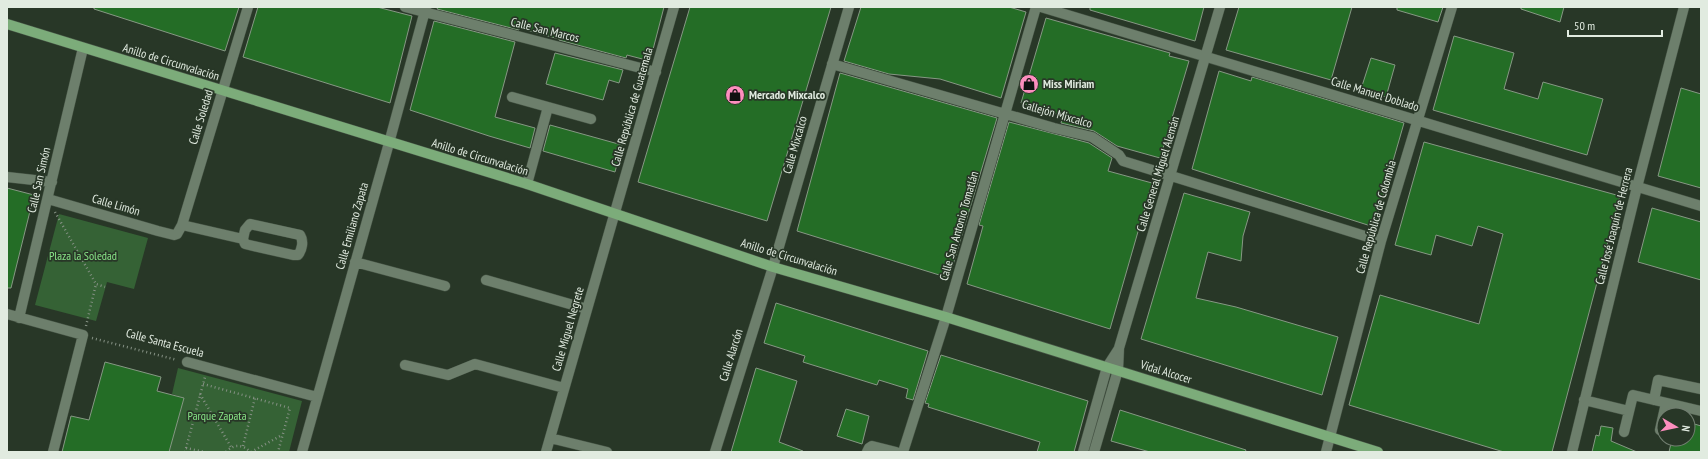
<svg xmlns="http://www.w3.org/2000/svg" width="1708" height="459" viewBox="0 0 1708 459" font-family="'PT Sans Narrow',sans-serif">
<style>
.green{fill:#356235}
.building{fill:#246d26;stroke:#869884}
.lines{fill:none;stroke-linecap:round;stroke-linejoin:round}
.minor-casing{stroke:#465445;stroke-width:11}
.major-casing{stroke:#465445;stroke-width:11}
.path{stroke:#859184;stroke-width:2.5;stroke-dasharray:1 3;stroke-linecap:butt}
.minor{stroke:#6d7f6c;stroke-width:10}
.major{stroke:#7cac7a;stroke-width:10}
.labels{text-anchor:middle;stroke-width:3.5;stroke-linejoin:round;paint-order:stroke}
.street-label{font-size:12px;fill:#e1ebe0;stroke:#283727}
.poi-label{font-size:12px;font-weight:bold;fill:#e1ebe0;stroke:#283727;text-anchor:start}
.park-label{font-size:12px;fill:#89e688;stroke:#283727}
</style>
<rect width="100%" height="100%" fill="#283727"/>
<path class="green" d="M59,214L148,238L134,289L107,282L96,321L35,305Z
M178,368L302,401L289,452H169L184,398L172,394Z"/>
<path class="building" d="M94,7H239L225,51L94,9Z
M258,7H377L412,16L390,103L243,57Z
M438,7H664L650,61L627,55L626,58L559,40V39L519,28V30L437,9Z
M690,7H831L767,221L638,182Z
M861,7H1009L1026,12L1001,98L940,79L889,74L844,61Z
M1090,7H1204L1195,41L1090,10Z
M1239,7H1352L1331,80L1226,50Z
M1397,7H1443L1438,22L1397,10Z
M1521,7H1564L1560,22L1521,9Z
M1046,18L1170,53L1169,56L1189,61L1160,158L1117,146L1094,131L1061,123L1063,116L1021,103Z
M434,21L515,42L495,117L535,128L530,148L489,136L410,110Z
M1454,36L1514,53L1504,89L1538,99L1543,82L1603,99L1587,155L1433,110Z
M555,53L623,70L619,83L609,80L603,100L546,84Z
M1371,58L1395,65L1386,97L1361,89Z
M1219,71L1251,81L1252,77L1404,123L1374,227L1192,169Z
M840,73L997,118L949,278L797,231Z
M1681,88L1701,94V188L1658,176Z
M1009,122L1089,143L1112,158L1108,171L1152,183L1110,329L967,284L983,226L979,225Z
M550,125L622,145L615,172L543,151Z
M1424,142L1620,196L1552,452H1504L1349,405L1380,295L1479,324L1503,234L1478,226L1472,246L1436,235L1431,255L1395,245Z
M7,188L34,195L11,288H7Z
M1184,193L1250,212L1243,236L1241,261L1208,252L1196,298L1236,307L1338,337L1322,395L1141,339Z
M1652,208L1701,222V280L1638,262Z
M776,303L928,351L913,400L906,398L908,389L879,380L877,385L803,362L805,356L764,343Z
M941,355L1088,401L1074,452H1037L1040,442L928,407L929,404L925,403Z
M105,362L161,377L157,391L184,398L169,452H62L71,416L89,420Z
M756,368L797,381L779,442L803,451V452H731Z
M846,409L869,416L862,444L837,436Z
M1120,410L1246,450L1245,452H1150L1111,441Z
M1688,422L1701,426V452H1669L1672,439H1688Z
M1601,426L1613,428L1611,441L1637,452H1592L1596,435L1599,436Z"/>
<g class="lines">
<defs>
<path id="minor" d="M405,7L656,72
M1041,7L1701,206
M832,64L1054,128L1092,137L1119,155L1123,161L1381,241
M512,97L591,119
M7,177L52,182
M527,184L548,107
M48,199L158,231L174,235L177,234L182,225L248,7
M250,224L300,235C304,241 302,250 298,255H293L245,244L243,239L245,230Z
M182,225L243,239
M355,262L445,286
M486,280L587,309
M7,314L83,335L53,452
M19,318L83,48
M187,362L317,397
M405,365L448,375L475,364L564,388
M1584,400L1629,411
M1654,400L1658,380L1701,389
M1660,430L1666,403
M1624,432L1633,395L1701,411
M550,438L607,452
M302,452L389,143L426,7
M546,452L674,7
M715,452L773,267L849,7
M867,452L869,448L872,446L896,452
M903,452L946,317L1036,7
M1083,452L1107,367L1118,350
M1094,452L1118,370L1119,348L1220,7
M1326,452L1381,241L1452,7
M1572,452L1637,187L1684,7"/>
<path id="major" d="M7,24L527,184L773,267L946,317L1378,452"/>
</defs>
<use href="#minor" class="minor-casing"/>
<use href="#major" class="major-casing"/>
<path class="path" d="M55,212L96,284
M86,326L96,284L105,287
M92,338L177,360
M203,384L290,408L278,452
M200,394L231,447
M243,446L255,398
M186,448L205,452
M185,452L205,377
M226,452C233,444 243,444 250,452
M251,452L282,435"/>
<use href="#minor" class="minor"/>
<use href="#major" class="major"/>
</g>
<defs>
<symbol id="shop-disc" viewBox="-11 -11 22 22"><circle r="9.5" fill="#fd8ebe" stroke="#283727"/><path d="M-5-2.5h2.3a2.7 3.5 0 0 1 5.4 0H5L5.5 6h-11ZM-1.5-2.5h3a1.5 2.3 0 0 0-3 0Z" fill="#111"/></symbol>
</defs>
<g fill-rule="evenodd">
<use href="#shop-disc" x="1018" y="73" width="22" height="22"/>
<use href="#shop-disc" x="724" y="84" width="22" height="22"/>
</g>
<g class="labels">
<g class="street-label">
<text transform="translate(545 30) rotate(14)" y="4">Calle San Marcos</text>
<text transform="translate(171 62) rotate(17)" y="4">Anillo de Circunvalación</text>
<text transform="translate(1375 94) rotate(17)" y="4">Calle Manuel Doblado</text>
<text transform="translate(632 107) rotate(-74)" y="4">Calle República de Guatemala</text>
<text transform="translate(1057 114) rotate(16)" y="4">Callejón Mixcalco</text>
<text transform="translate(201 117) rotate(-73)" y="4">Calle Soledad</text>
<text transform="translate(795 145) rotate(-74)" y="4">Calle Mixcalco</text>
<text transform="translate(480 157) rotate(17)" y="4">Anillo de Circunvalación</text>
<text transform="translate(1158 174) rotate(-73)" y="4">Calle General Miguel Alemán</text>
<text transform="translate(39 180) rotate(-77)" y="4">Calle San Simón</text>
<text transform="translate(116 205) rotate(16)" y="4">Calle Limón</text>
<text transform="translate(1376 217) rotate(-74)" y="4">Calle República de Colombia</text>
<text transform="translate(352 226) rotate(-74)" y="4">Calle Emiliano Zapata</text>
<text transform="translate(959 226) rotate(-74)" y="4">Calle San Antonio Tomatlán</text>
<text transform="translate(1614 226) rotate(-76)" y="4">Calle José Joaquín de Herrera</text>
<text transform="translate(789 257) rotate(17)" y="4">Anillo de Circunvalación</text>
<text transform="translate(568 329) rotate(-74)" y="4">Calle Miguel Negrete</text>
<text transform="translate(165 343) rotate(15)" y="4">Calle Santa Escuela</text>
<text transform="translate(731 355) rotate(-73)" y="4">Calle Alarcón</text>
<text transform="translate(1166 372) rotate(17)" y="4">Vidal Alcocer</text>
</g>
<g class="poi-label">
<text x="1043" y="88">Miss Miriam</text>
<text x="749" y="99">Mercado Mixcalco</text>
</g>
<g class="park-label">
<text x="83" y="260">Plaza la Soledad</text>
<text x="217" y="420">Parque Zapata</text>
</g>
</g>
<rect width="1708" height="459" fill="none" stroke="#e1ebe0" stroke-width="16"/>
<g transform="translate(1676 427) rotate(99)"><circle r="19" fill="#283727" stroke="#727f71"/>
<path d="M0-3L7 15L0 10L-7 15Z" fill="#fd8ebe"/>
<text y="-6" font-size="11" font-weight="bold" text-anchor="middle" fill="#e1ebe0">N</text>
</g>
<path d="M1568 30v6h94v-6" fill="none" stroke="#e1ebe0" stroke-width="2"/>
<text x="1574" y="30" font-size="12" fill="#e1ebe0" stroke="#283727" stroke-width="3" paint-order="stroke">50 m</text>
</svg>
